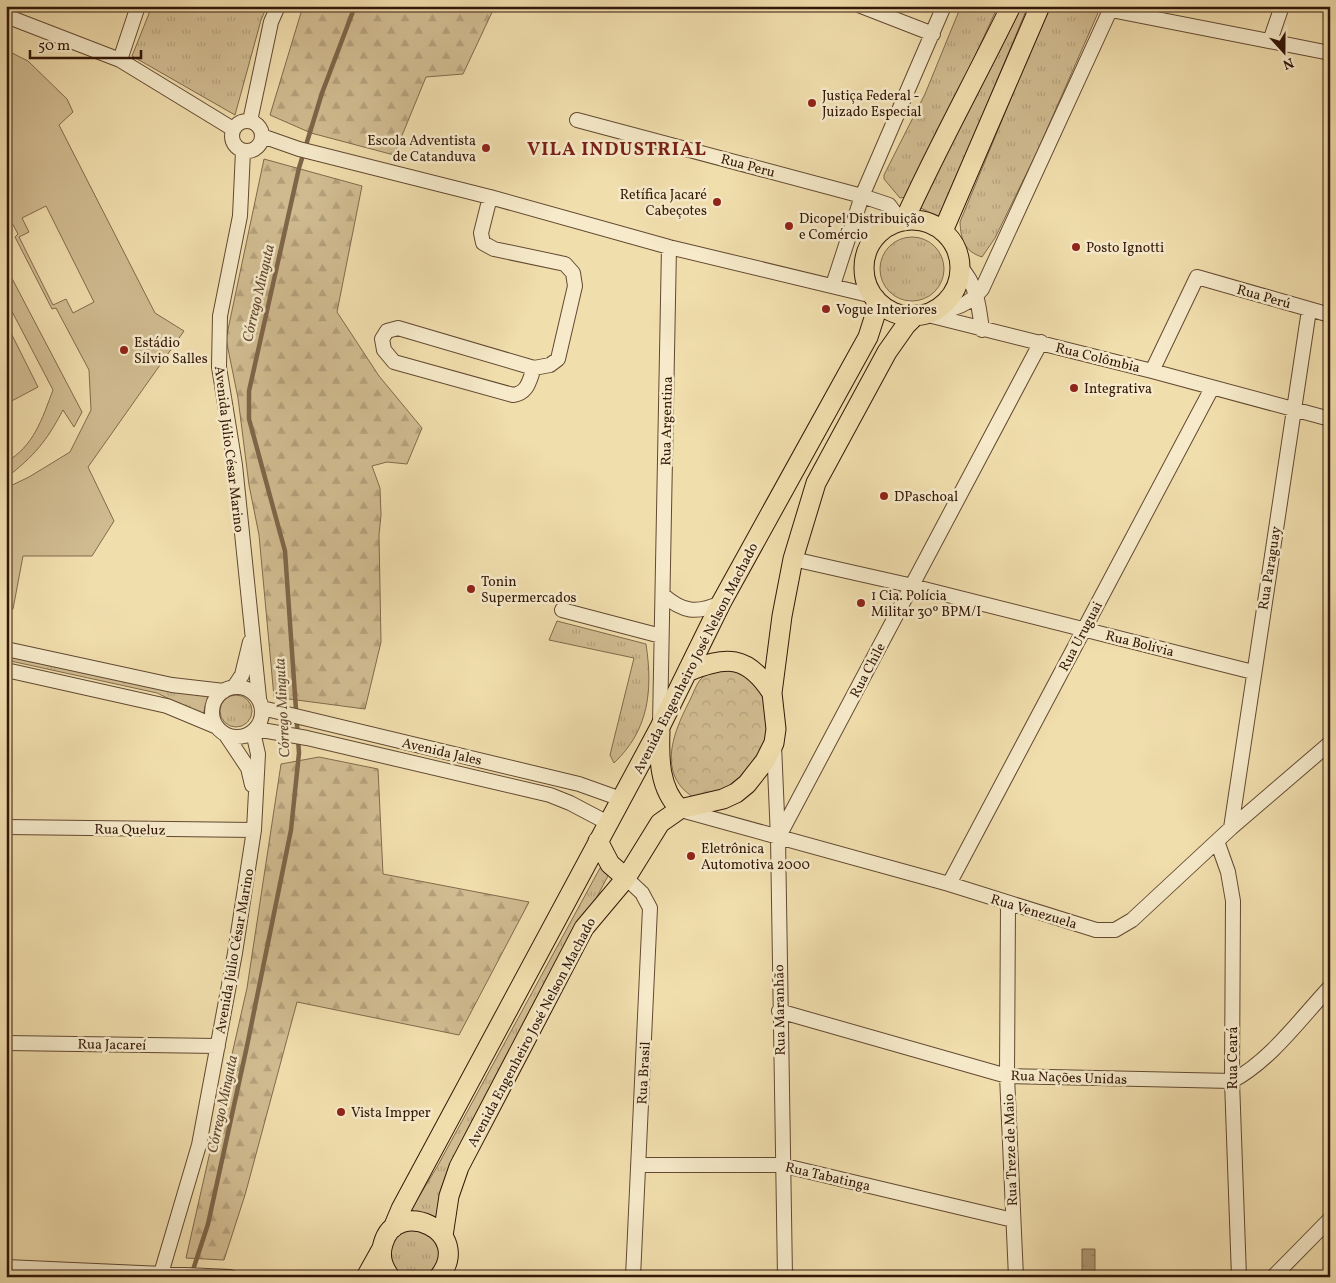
<svg xmlns="http://www.w3.org/2000/svg" width="1336" height="1283" viewBox="0 0 1336 1283" font-family="Vollkorn,serif">
<style>
.grass{fill:url(#grass-tufts);stroke:#826a4c}
.forest{fill:url(#forest-firs);stroke:#826a4c}
.park{fill:url(#park-crowns);stroke:#826a4c}
.garden{fill:#d1bc91;stroke:#826a4c;fill-rule:evenodd}
.water{fill:url(#water-ripples);stroke:#7e6649}
.lines{fill:none;stroke-linecap:round;stroke-linejoin:round}
.stream{stroke:#7e6649;stroke-width:4.5}
.minor-casing{stroke:#624931;stroke-width:16}
.major-casing{stroke:#331708;stroke-width:21}
.minor{stroke:#f6eaca;stroke-width:14}
.major{stroke:#f1dead;stroke-width:19}
.poi-dot{fill:#8f2418;stroke:#f6eaca;stroke-width:2}
.labels{text-anchor:middle;stroke-width:5;stroke-linejoin:round;paint-order:stroke}
.poi-label{font-size:14px;fill:#331708;stroke:#f6eaca;text-anchor:start}
.street-label{font-size:14px;fill:#331708;stroke:#f6eaca}
.water-label{font-size:15px;font-style:italic;fill:#654b34;stroke:#f6eaca}
.district-label{font-size:19px;font-weight:bold;letter-spacing:1px;fill:#7a1f14;stroke:#f6eaca}
</style>
<defs>
<pattern id="grass-tufts" width="24" height="20" patternUnits="userSpaceOnUse" patternTransform="scale(1.25)"><rect width="24" height="20" fill="#d1bc91"/><path d="M3 7l-1-3M5 7V3M7 7l1-3M15 17l-1-3M17 17v-4M19 17l1-3" fill="none" stroke="#b4a17c"/></pattern>
<pattern id="forest-firs" width="22" height="20" patternUnits="userSpaceOnUse" patternTransform="scale(1.25)"><rect width="22" height="20" fill="#d1bc91"/><path d="M5 1l3.5 6h-7zM16 11l3.5 6h-7z" fill="#b4a17c"/></pattern>
<pattern id="park-crowns" width="20" height="18" patternUnits="userSpaceOnUse" patternTransform="scale(1.25)"><rect width="20" height="18" fill="#d1bc91"/><path d="M2 6a3 3 0 1 1 6 0M12 15a3 3 0 1 1 6 0" fill="none" stroke="#b4a17c"/></pattern>
<pattern id="water-ripples" width="26" height="14" patternUnits="userSpaceOnUse" patternTransform="scale(1.25)"><rect width="26" height="14" fill="#b09a75"/><path d="M2 4q2-2 4 0t4 0M15 11q2-2 4 0t4 0" fill="none" stroke="#907d5e"/></pattern>
</defs>
<rect width="100%" height="100%" fill="#f1dead"/>
<filter id="stains"><feTurbulence type="fractalNoise" baseFrequency=".004" numOctaves="4"/><feColorMatrix values="0 0 0 0 .2 0 0 0 0 .09 0 0 0 0 .02 0 0 0 .5 -.17"/></filter>
<radialGradient id="worn" r=".72"><stop offset=".6" stop-color="#630" stop-opacity="0"/><stop offset="1" stop-color="#630" stop-opacity=".3"/></radialGradient>
<path class="grass" d="M152,6H267L261,20L235,115L132,56Z
M961,6H998L953,104L905,197L900,198L884,179V175L925,94Z
M1019,6H1028L940,217L916,206Z
M1049,6H1101L1037,152L995,238L982,257C964,251 961,240 960,222Z
M880 269a32 32 0 1 1 64 0a32 32 0 1 1-64 0Z
M557,621L646,644C653,690 649,730 614,763L610,755L634,658L549,640Z
M6,652L189,694L208,696L203,715L157,693L6,660Z
M220 711a16 16 0 1 1 32 0a16 16 0 1 1-32 0Z
M600,868L609,874L450,1175L441,1218L410,1211L437,1167Z
M406,1229L429,1231L442,1251C431,1282 431,1277 400,1277L395,1272L388,1251L394,1237Z"/>
<path class="forest" d="M303,6H498L494,8L463,74L426,77L394,155L311,133L270,115Z
M264,159L362,186L337,312L379,376L422,428L407,464L387,462L372,466L380,488L381,515L379,535L381,642L365,709L274,697L259,535L249,485L238,398L226,339Z
M319,757L378,769L383,874L529,902L459,1035L297,1002L245,1195L224,1260L186,1258L247,988L281,764Z"/>
<path class="park" d="M732,667L758,680L773,717L763,758L730,790L693,797C656,773 674,731 690,700C693,694 696,685 700,680C709,670 720,668 732,667Z"/>
<path class="garden" d="M6,50L28,61L67,99L73,112L59,125L155,313L184,331L88,467L114,521L92,556H23L13,609L6,613V488L29,477L70,452L91,410L89,370L56,308L52,309L15,237L18,234L6,212ZM46,206L94,302L73,313L66,299L53,305L19,237L29,232L22,218Z
M6,267L82,412L74,427L63,410C46,442 35,455 6,478V462C34,446 42,419 53,390L6,300Z
M6,323L38,387L6,404Z"/>
<path class="water" d="M1082,1249H1095V1277H1082Z"/>
<g class="lines">
<path class="stream" d="M192,1273L208,1224L247,1046L291,830L299,753L285,551L249,419V391L299,168L322,93L355,6"/>
<defs>
<path id="minor" d="M861,6L933,34
M1111,10L1330,53
M6,16L120,60L233,129
M1270,41L1282,6
M120,60L138,6
M577,120L862,196L889,205L901,221
M250,121L271,22L278,6
M232 136a15 15 0 1 1 30 0a15 15 0 1 1-30 0Z
M262,136L299,149L490,197L669,247L873,296
M243,151L240,216L220,316L219,367L235,465L259,698
M490,197L481,233L483,243L494,249L565,264L573,273L575,286L558,359L550,365L534,368L398,328L387,331L382,339L384,350L394,362L513,395C528,393 529,381 534,368
M849,236L872,224L887,227
M960,267C977,284 979,307 982,330
M833,285L862,196L944,6
M932,311C953,311 969,305 982,289L1112,6
M924,314L1152,371L1330,419
M1152,371L1197,277L1330,315
M793,559L904,584L1253,672
M663,595C683,612 696,614 721,603
M562,610L661,636
M6,649L172,685L224,691
M6,670L167,706L215,726
M212 712a25 25 0 1 1 50 0a25 25 0 1 1-50 0Z
M234,687L242,675L250,642
M262,708L579,784L621,799
M660,724L669,247
M256,729L307,738L550,795L570,803L608,823
M226,735L248,768L252,785
M774,745L778,838L785,1277
M681,810L949,884L1096,930H1115L1132,920L1231,828L1330,743
M6,827L254,830
M1231,828L1309,310
M778,838L1041,342
M1217,841L1228,872L1233,901L1232,1081L1239,1277
M626,878L642,893L650,908L633,1277
M949,884L1212,388
M1008,904L1007,1076L1016,1277
M779,1011L1007,1076L1232,1081C1271,1060 1300,1019 1330,987
M6,1043L218,1046
M638,1165H781L1013,1220
M6,1267L230,1277
M160,1277L199,1145L235,953L254,830L258,754L253,732
M1273,1277L1330,1219"/>
<path id="major" d="M864 268a48 48 0 1 1 96 0a48 48 0 1 1-96 0Z
M904,221C937,148 976,78 1011,6
M943,231L1040,6
M687,672C726,656 747,654 772,693
M660,731C659,758 659,789 680,809
M598,841L610,864L626,878
M393,1228L401,1209L660,727L721,603L868,337L877,309L875,298
M443,1236L449,1196L459,1167L584,928L626,878L660,823L680,809L723,799L736,793L747,784L765,761L774,743L776,729L772,693L782,616L793,559L816,483L887,352L906,325L916,315
M366,1277L381,1250
M390,1277C383,1267 379,1257 383,1244C396,1196 475,1231 439,1277"/>
</defs>
<use href="#minor" class="minor-casing"/>
<use href="#major" class="major-casing"/>
<use href="#minor" class="minor"/>
<use href="#major" class="major"/>
</g>
<g class="poi-dot">
<circle cx="812" cy="103" r="5"/>
<circle cx="486" cy="148" r="5"/>
<circle cx="717" cy="202" r="5"/>
<circle cx="789" cy="226" r="5"/>
<circle cx="1076" cy="247" r="5"/>
<circle cx="826" cy="309" r="5"/>
<circle cx="124" cy="350" r="5"/>
<circle cx="1074" cy="388" r="5"/>
<circle cx="884" cy="496" r="5"/>
<circle cx="471" cy="589" r="5"/>
<circle cx="861" cy="603" r="5"/>
<circle cx="691" cy="856" r="5"/>
<circle cx="341" cy="1112" r="5"/>
</g>
<g class="labels">
<g class="poi-label">
<text x="822" y="100">Justiça Federal -<tspan x="822" dy="16">Juizado Especial</tspan></text>
<text x="476" y="145" text-anchor="end">Escola Adventista<tspan x="476" dy="16">de Catanduva</tspan></text>
<text x="707" y="199" text-anchor="end">Retífica Jacaré<tspan x="707" dy="16">Cabeçotes</tspan></text>
<text x="799" y="223">Dicopel Distribuição<tspan x="799" dy="16">e Comércio</tspan></text>
<text x="1086" y="252">Posto Ignotti</text>
<text x="836" y="314">Vogue Interiores</text>
<text x="134" y="347">Estádio<tspan x="134" dy="16">Sílvio Salles</tspan></text>
<text x="1084" y="393">Integrativa</text>
<text x="894" y="501">DPaschoal</text>
<text x="481" y="586">Tonin<tspan x="481" dy="16">Supermercados</tspan></text>
<text x="871" y="600">1 Cia. Polícia<tspan x="871" dy="16">Militar 30º BPM/I</tspan></text>
<text x="701" y="853">Eletrônica<tspan x="701" dy="16">Automotiva 2000</tspan></text>
<text x="351" y="1117">Vista Impper</text>
</g>
<g class="street-label">
<text transform="translate(748 165) rotate(15)" y="5">Rua Peru</text>
<text transform="translate(1264 296) rotate(16)" y="5">Rua Perú</text>
<text transform="translate(1098 357) rotate(14)" y="5">Rua Colômbia</text>
<text transform="translate(666 421) rotate(-89)" y="5">Rua Argentina</text>
<text transform="translate(230 449) rotate(83)" y="5">Avenida Júlio César Marino</text>
<text transform="translate(1269 568) rotate(-81)" y="5">Rua Paraguay</text>
<text transform="translate(1080 636) rotate(-62)" y="5">Rua Uruguai</text>
<text transform="translate(1140 643) rotate(14)" y="5">Rua Bolívia</text>
<text transform="translate(695 658) rotate(-63)" y="5">Avenida Engenheiro José Nelson Machado</text>
<text transform="translate(867 670) rotate(-62)" y="5">Rua Chile</text>
<text transform="translate(442 751) rotate(13)" y="5">Avenida Jales</text>
<text transform="translate(130 829) rotate(1)" y="5">Rua Queluz</text>
<text transform="translate(1034 911) rotate(17)" y="5">Rua Venezuela</text>
<text transform="translate(234 951) rotate(-80)" y="5">Avenida Júlio César Marino</text>
<text transform="translate(779 1010) rotate(-91)" y="5">Rua Maranhão</text>
<text transform="translate(531 1032) rotate(-62)" y="5">Avenida Engenheiro José Nelson Machado</text>
<text transform="translate(112 1044) rotate(1)" y="5">Rua Jacareí</text>
<text transform="translate(1232 1058) rotate(-90)" y="5">Rua Ceará</text>
<text transform="translate(643 1073) rotate(-87)" y="5">Rua Brasil</text>
<text transform="translate(1069 1077) rotate(2)" y="5">Rua Nações Unidas</text>
<text transform="translate(1010 1150) rotate(-92)" y="5">Rua Treze de Maio</text>
<text transform="translate(828 1176) rotate(13)" y="5">Rua Tabatinga</text>
</g>
<g class="water-label">
<text transform="translate(258 293) rotate(-77)" y="5">Córrego Minguta</text>
<text transform="translate(282 708) rotate(-93)" y="5">Córrego Minguta</text>
<text transform="translate(222 1104) rotate(-78)" y="5">Córrego Minguta</text>
</g>
<g class="district-label">
<text x="617" y="155">VILA INDUSTRIAL</text>
</g>
</g>
<rect width="1336" height="1283" fill="none" stroke="#f1dead" stroke-width="25"/>
<rect x="8" y="8" width="1321" height="1268" fill="none" stroke="#331708" stroke-width="2.5"/>
<rect x="12" y="12" width="1311" height="1258" fill="none" stroke="#331708"/>
<g transform="translate(1284 52) rotate(159)" stroke="#f6eaca" stroke-width="4" paint-order="stroke">
<path d="M0-4L9 19L0 12L-9 19Z" fill="#331708"/>
<text y="-8" font-size="14" font-weight="bold" text-anchor="middle" fill="#331708">N</text>
</g>
<path d="M30 50v8h111v-8" fill="none" stroke="#331708" stroke-width="2.5"/>
<text x="38" y="50" font-size="15" fill="#331708" stroke="#f6eaca" stroke-width="4" paint-order="stroke">50 m</text>
<rect width="100%" height="100%" filter="url(#stains)"/>
<rect width="100%" height="100%" fill="url(#worn)"/>
</svg>
